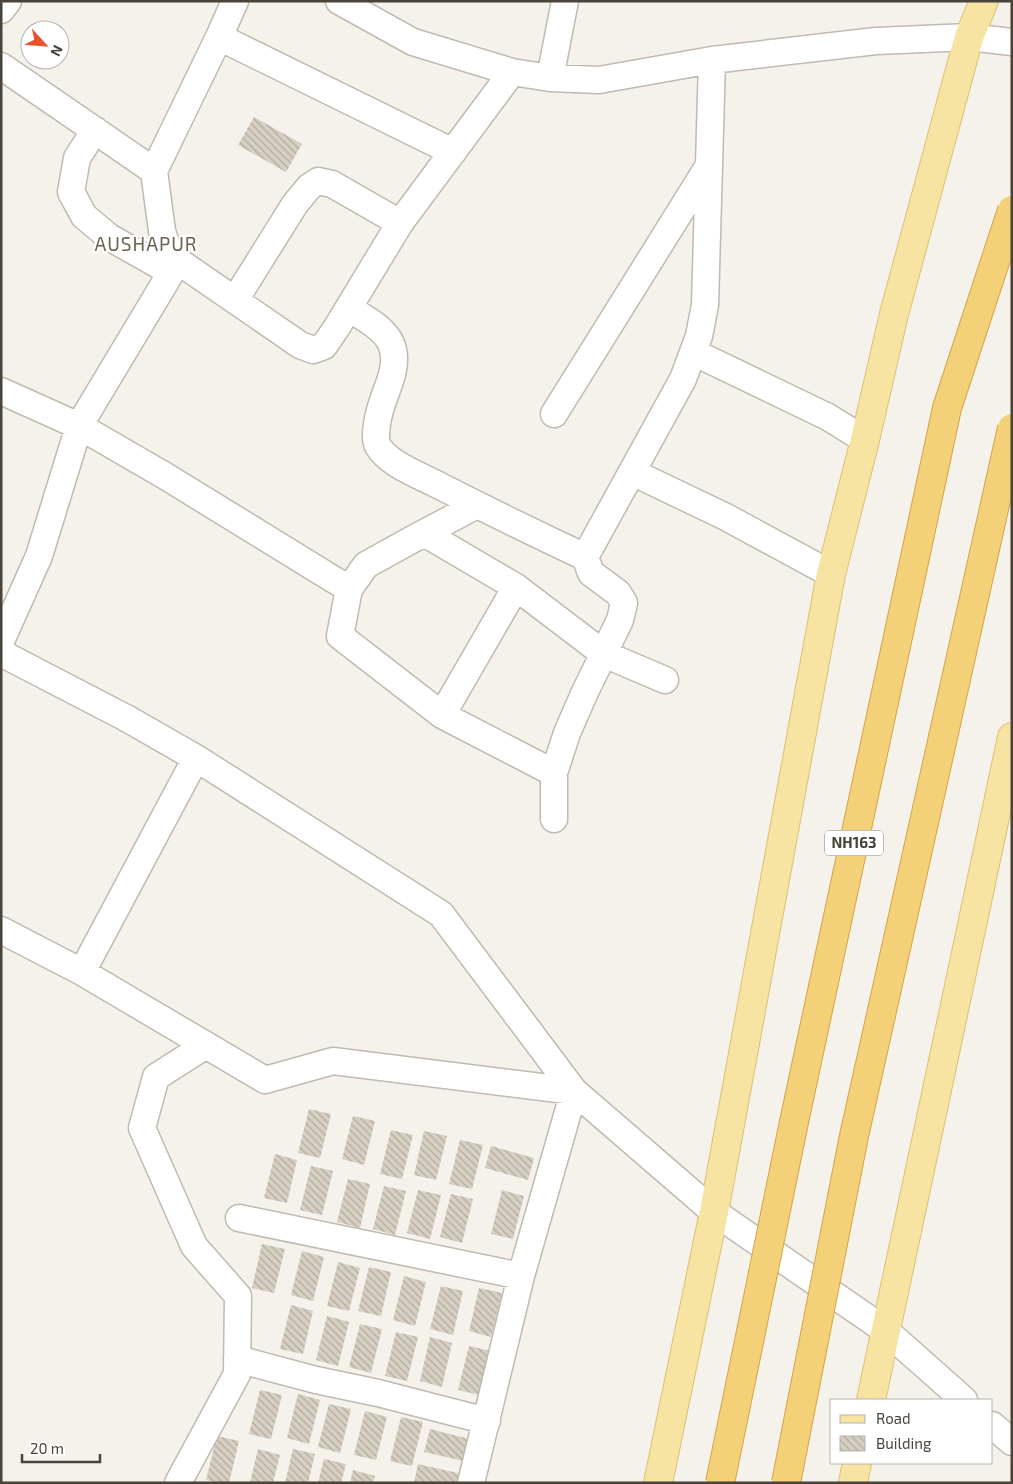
<svg xmlns="http://www.w3.org/2000/svg" width="1013" height="1484" viewBox="0 0 1013 1484" font-family="'Exo 2',sans-serif">
<style>
.building{fill:url(#building-back-hatch)}
.lines{fill:none;stroke-linecap:round;stroke-linejoin:round}
.minor-casing{stroke:#c0baaf;stroke-width:29}
.major-casing{stroke:#dcc172;stroke-width:30}
.minor{stroke:#fff;stroke-width:26}
.major{stroke:#f7e3a2;stroke-width:28}
.highway-bridge-casing{stroke:#d3a647;stroke-width:30;stroke-linecap:butt}
.highway-bridge{stroke:#f4d078;stroke-width:28}
.labels{text-anchor:middle;stroke-width:4.5;stroke-linejoin:round;paint-order:stroke}
.shield{fill:#fff;stroke:#807b75;stroke-width:1}
.shield-label{font-size:15px;font-weight:bold;fill:#49433a}
.quarter-label{font-size:19px;letter-spacing:1px;fill:#6b6252;stroke:#fff}
</style>
<defs>
<pattern id="building-back-hatch" width="6" height="6" patternUnits="userSpaceOnUse" patternTransform="scale(1.25)"><rect width="6" height="6" fill="#d6cfc2"/><path d="M-1 5l2 2M0 0l6 6M5-1l2 2" fill="none" stroke="#b0aa9f"/></pattern>
</defs>
<rect width="100%" height="100%" fill="#f5f2ec"/>
<path class="building" d="M254,117L302,144L286,172L238,145Z
M309,1109L331,1114L320,1158L298,1153Z
M353,1116L375,1121L364,1165L342,1159Z
M391,1130L413,1135L402,1179L380,1174Z
M424,1131L447,1136L436,1180L414,1175Z
M460,1140L483,1145L472,1189L449,1184Z
M491,1146L534,1158L528,1180L485,1168Z
M275,1154L297,1160L287,1203L264,1198Z
M311,1166L333,1171L322,1215L300,1210Z
M348,1179L370,1184L360,1228L337,1222Z
M384,1186L406,1191L395,1235L373,1229Z
M418,1190L441,1195L430,1239L407,1233Z
M502,1190L524,1196L513,1239L491,1234Z
M451,1194L473,1199L462,1243L440,1237Z
M262,1244L285,1249L274,1293L252,1288Z
M302,1251L324,1257L313,1301L291,1295Z
M338,1262L360,1268L349,1311L327,1306Z
M369,1267L391,1272L381,1316L358,1311Z
M404,1276L426,1282L415,1326L393,1320Z
M441,1286L463,1291L453,1335L430,1329Z
M479,1288L502,1293L491,1337L469,1331Z
M291,1305L313,1311L303,1354L280,1349Z
M327,1316L349,1322L338,1366L316,1360Z
M360,1324L382,1329L371,1373L349,1367Z
M396,1332L418,1337L407,1381L385,1376Z
M430,1337L452,1343L442,1387L420,1381Z
M469,1346L491,1351L480,1395L458,1390Z
M260,1390L282,1395L271,1439L249,1434Z
M298,1394L320,1400L309,1444L287,1438Z
M329,1404L351,1409L340,1453L318,1447Z
M365,1411L387,1417L376,1460L354,1455Z
M401,1417L423,1422L412,1466L390,1461Z
M430,1429L473,1440L468,1462L424,1452Z
M217,1436L239,1441L229,1483H220L206,1480Z
M258,1449L280,1455L273,1483H250Z
M293,1449L315,1454L308,1483H285Z
M324,1459L346,1464L341,1483H318Z
M418,1464L462,1474L460,1483H414Z
M353,1470L375,1476L373,1483H350Z"/>
<g class="lines">
<defs>
<path id="minor" d="M235,1L219,37L154,171L162,231L168,250L178,261L300,345L313,350L324,346L337,327L400,223L512,72
M339,1L413,42L512,72L550,78L599,80L712,60L876,41L969,37L1012,42
M1,10L8,1
M219,37L453,152
M1,66L154,171
M550,78L565,1
M95,130L77,158L71,192L84,216L109,237L171,272
M178,261L79,426L167,477L349,589
M235,300L295,204L309,187L318,181L332,184L400,223
M349,308C382,329 405,340 389,384C384,398 379,409 377,424C376,430 375,441 378,446C388,464 421,476 438,485C487,510 536,534 585,557
M693,352L828,417L865,440
M1,391L79,426L39,556L1,641
M554,414L708,167
M632,472L726,517L831,574
M424,533L477,505
M1,653L128,719L196,758L441,914L574,1091L714,1212L885,1330L964,1400
M442,715L516,587
M554,773L442,715L340,636L349,589L366,565L424,533L516,587L604,654L665,680
M554,819V773L567,733L584,694L620,620L624,603L618,593L591,573L585,557L683,379L699,336L705,305L712,60
M1,930L82,972L265,1080L333,1061L574,1091
M82,972L196,758
M239,1218L521,1276
M237,1359L316,1380L378,1393L487,1421
M992,1425L1012,1442
M178,1483L237,1374L238,1296L194,1246L142,1128L156,1077L206,1045
M471,1483L521,1276L574,1091"/>
<path id="major" d="M871,1400L1012,737
M658,1483L714,1212L831,574L865,440L894,314L969,37L984,1
M853,1483L857,1463"/>
</defs>
<use href="#minor" class="minor-casing"/>
<use href="#major" class="major-casing"/>
<use href="#minor" class="minor"/>
<use href="#major" class="major"/>
<defs>
<path id="highway-bridge" d="M720,1483L794,1122L947,408L1012,210
M786,1483L854,1136L1012,428"/>
</defs>
<use href="#highway-bridge" class="highway-bridge-casing"/>
<use href="#highway-bridge" class="highway-bridge"/>
</g>
<g class="labels">
<rect class="shield" x="825" y="830.5" width="58" height="25" rx="4"/>
<g class="shield-label">
<text x="854" y="848">NH163</text>
</g>
<g class="quarter-label">
<text x="146" y="251">AUSHAPUR</text>
</g>
</g>
<rect width="1013" height="1484" fill="none" stroke="#49433a" stroke-width="5"/>
<rect x="830" y="1399" width="162" height="65" fill="#ffffff" stroke="#b6b4b0"/>
<rect x="840" y="1415" width="25" height="8" fill="#f7e3a2" stroke="#b6b4b0"/>
<text x="876" y="1424" font-size="15" fill="#49433a">Road</text>
<rect x="840" y="1436" width="25" height="15" fill="url(#building-back-hatch)" stroke="#b6b4b0"/>
<text x="876" y="1449" font-size="15" fill="#49433a">Building</text>
<g transform="translate(45 45) rotate(116)"><circle r="24" fill="#ffffff" stroke="#b6b4b0"/>
<path d="M0-4L9 19L0 12L-9 19Z" fill="#ea512d"/>
<text y="-8" font-size="14" font-weight="bold" text-anchor="middle" fill="#49433a">N</text>
</g>
<path d="M22 1454v8h78v-8" fill="none" stroke="#49433a" stroke-width="2.5"/>
<text x="30" y="1454" font-size="15" fill="#49433a" stroke="#ffffff" stroke-width="4" paint-order="stroke">20 m</text>
</svg>
